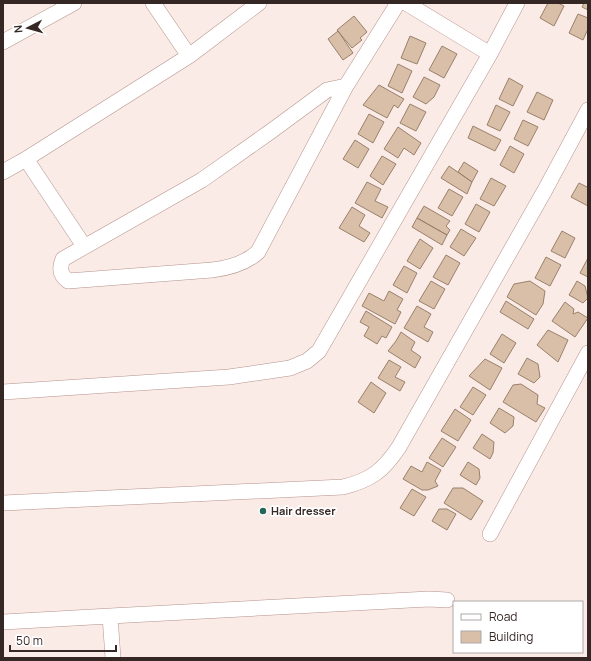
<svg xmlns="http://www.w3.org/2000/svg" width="591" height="661" viewBox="0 0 591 661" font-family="Manrope,sans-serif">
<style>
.building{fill:#dabfa8;stroke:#99806b}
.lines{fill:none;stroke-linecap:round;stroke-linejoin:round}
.minor-casing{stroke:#b5938a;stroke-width:16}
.minor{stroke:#fff;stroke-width:15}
.poi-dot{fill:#246657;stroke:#fff;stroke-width:1.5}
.labels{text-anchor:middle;stroke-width:3.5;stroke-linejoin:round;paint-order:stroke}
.poi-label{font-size:11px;font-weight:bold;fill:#352724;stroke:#fff;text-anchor:start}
</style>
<rect width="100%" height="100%" fill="#faebe7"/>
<path class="building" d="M548,3H558L564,6L554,26L540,18Z
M584,3H588V10L582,7Z
M578,14L588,18V29L583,40L569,33Z
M354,16L367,32L360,38L362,40L352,48L337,30Z
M338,31L353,53L343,60L328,39Z
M410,36L426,43L417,64L401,58Z
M442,46L457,54L444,78L429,70Z
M398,64L412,71L402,93L388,86Z
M424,77L440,85L434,97L426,104L413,97Z
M509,78L523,86L513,106L499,99Z
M379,85L404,99L398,108L394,105L387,118L363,105Z
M537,92L553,100L544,120L527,112Z
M410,104L426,112L416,131L400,123Z
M496,105L510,112L500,131L487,125Z
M369,114L384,122L373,143L358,134Z
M523,120L538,127L528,146L514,139Z
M473,126L501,140L495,151L468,138Z
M398,127L421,143L414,155L404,148L398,158L384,149Z
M355,140L369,149L358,168L343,159Z
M510,146L524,154L514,173L500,165Z
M382,156L396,164L383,185L370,176Z
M464,162L478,171L472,182L458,172Z
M449,166L472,182L467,194L441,178Z
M491,178L506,186L494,206L480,199Z
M367,182L381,189L375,201L388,207L382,218L355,203Z
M579,183L587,187L588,184V206L571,197Z
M449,189L463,197L452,216L438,208Z
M476,204L490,212L479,232L465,224Z
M424,206L450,221L446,226L450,230L447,235L417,218Z
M352,207L365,215L359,226L370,233L364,242L339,228Z
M417,218L447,235L442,245L412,227Z
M461,229L476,238L464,256L450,247Z
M562,231L575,238L565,258L551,251Z
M420,239L433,248L420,269L407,261Z
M446,255L460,263L448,285L433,277Z
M546,257L561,265L550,286L535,278Z
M588,258V277L580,273Z
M404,266L417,273L407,293L393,285Z
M431,281L445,289L434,309L419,301Z
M530,281L545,291L543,304L536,315L507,297L514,284Z
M577,281L585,286L588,298L583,303L569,295Z
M389,291L403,299L397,310L401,312L395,324L362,306L369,293L384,301Z
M506,301L534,319L528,329L500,312Z
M565,302L574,309L573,314L578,312L588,318L575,337L552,321Z
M417,306L431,314L424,327L433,332L428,342L404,328Z
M366,311L392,327L386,338L382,336L377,344L364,336L369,327L360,322Z
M548,330L568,340L558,362L537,345Z
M401,332L415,342L411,350L421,357L415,368L388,351L396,341Z
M502,334L516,343L504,363L490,354Z
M527,358L538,364L540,377L534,383L518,374Z
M485,359L502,368L490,390L469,376Z
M389,360L401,367L395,377L405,382L400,391L378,378Z
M371,382L386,393L374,413L358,402Z
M521,384L538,395L537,404L545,408L536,422L503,402L513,385Z
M473,387L486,395L473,415L460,407Z
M499,408L514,417L513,426L505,433L490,423Z
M455,409L471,420L458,441L441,431Z
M482,434L494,442L493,453L490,459L473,448Z
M442,438L456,447L443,467L429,458Z
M427,462L441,470L435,481L438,486L428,490H422L403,479L411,466L422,472Z
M468,462L479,469L480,478L476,485L460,475Z
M453,488H463L483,501L471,520L444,503Z
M412,489L426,497L414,516L400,508Z
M439,509H447L456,514L447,530L432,521Z"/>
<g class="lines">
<defs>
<path id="minor" d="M153,3L189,56
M406,3L490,54
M3,42L74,3
M346,86L327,90L270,132L202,180L63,259C59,268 60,275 68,281L212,270C229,268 245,264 258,252L346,86L398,3
M26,159L84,246
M3,172L26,159L189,56L259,3
M3,392L229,377L290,368L307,361L319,351L490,54L517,3
M3,503L343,487C371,480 383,471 399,447L545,190L588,110
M490,534L588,353
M110,616L429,599L447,600
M3,622L110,616L113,658"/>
</defs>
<use href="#minor" class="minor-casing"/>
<use href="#minor" class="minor"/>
</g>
<circle class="poi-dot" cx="263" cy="511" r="4"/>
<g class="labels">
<g class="poi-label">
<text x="271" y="515">Hair dresser</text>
</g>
</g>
<rect width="591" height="661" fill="none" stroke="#352724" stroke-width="8"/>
<rect x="453" y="601" width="130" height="52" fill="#ffffff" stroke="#aea9a7"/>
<rect x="461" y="614" width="20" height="6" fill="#ffffff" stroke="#aea9a7"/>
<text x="489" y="621" font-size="12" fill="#352724">Road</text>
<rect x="461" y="631" width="20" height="12" fill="#dabfa8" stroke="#aea9a7"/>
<text x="489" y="641" font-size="12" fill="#352724">Building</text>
<g transform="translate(28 28) rotate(264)" stroke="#ffffff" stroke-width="3" paint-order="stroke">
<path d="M0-3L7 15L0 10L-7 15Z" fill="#352724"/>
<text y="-6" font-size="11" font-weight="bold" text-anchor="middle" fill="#352724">N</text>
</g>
<path d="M10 645v6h106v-6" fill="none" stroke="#352724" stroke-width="2"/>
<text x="16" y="645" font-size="12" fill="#352724" stroke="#ffffff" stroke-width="3" paint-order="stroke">50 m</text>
</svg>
